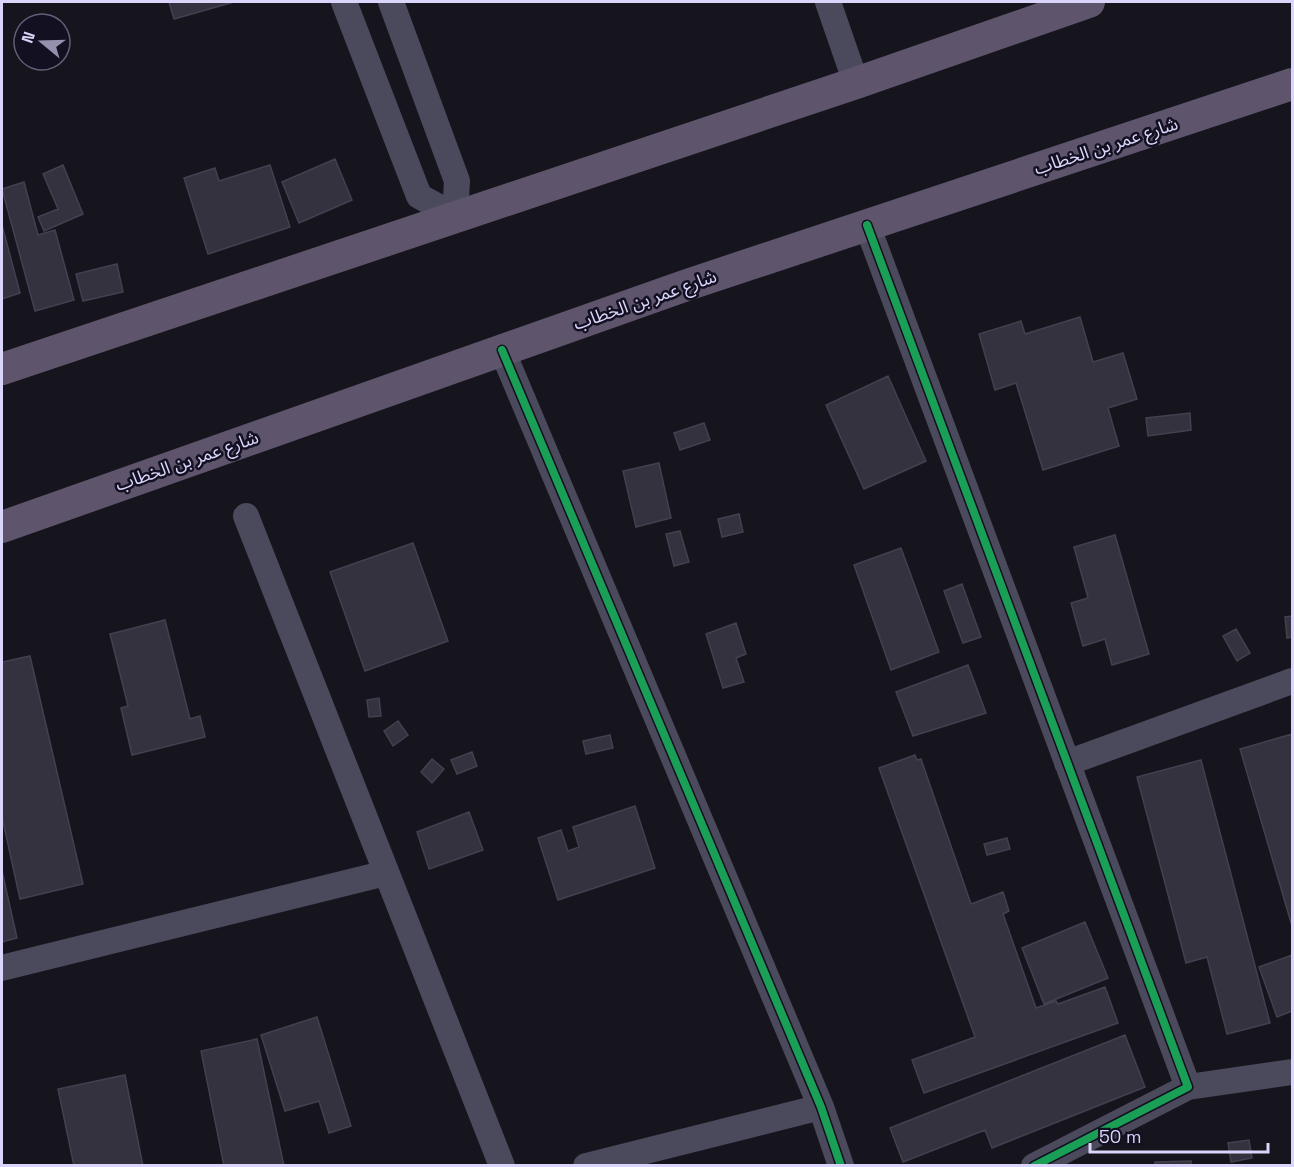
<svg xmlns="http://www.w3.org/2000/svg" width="1294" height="1167" viewBox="0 0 1294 1167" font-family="'Space Grotesk','Noto Sans Arabic',sans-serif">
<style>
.building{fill:#34323f;stroke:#434050;stroke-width:1.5}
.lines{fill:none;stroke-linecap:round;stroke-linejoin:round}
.minor{stroke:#4b4a5c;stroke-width:26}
.major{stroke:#5e556c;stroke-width:32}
.cycleway-casing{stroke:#131021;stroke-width:11}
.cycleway{stroke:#1a9f57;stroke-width:8}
.labels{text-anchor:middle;stroke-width:5;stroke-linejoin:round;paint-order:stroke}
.street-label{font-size:18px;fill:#dad5fa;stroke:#131021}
</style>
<rect width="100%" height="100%" fill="#16141d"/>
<path class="building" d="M169,2H234L174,19Z
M335,159L352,200L299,223L282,182Z
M63,165L83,214L44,231L38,217L58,209L43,174Z
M270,165L290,227L208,254L184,178L215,168L219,181Z
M24,182L38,235L55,230L74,300L35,311L2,189Z
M2,225L20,293L2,299Z
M117,264L123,292L83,301L76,274Z
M1080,317L1093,362L1123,353L1137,399L1108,408L1119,446L1043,470L1016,383L995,390L979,334L1021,321L1025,334Z
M888,376L926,461L864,489L826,405Z
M1190,413L1191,430L1148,436L1146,418Z
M704,423L710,440L680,450L674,433Z
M659,463L671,518L636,527L623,471Z
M739,514L743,532L722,537L718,519Z
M680,531L689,562L674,566L666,534Z
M1115,535L1149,654L1112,665L1105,639L1083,646L1071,603L1088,598L1074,547Z
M413,543L448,641L365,671L330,572Z
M901,548L939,652L891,670L854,565Z
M962,584L981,637L963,643L944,591Z
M1292,616V637L1287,638L1285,617Z
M165,620L190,719L200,716L205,737L132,755L121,708L128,706L110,634Z
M736,623L746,654L736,658L744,682L723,688L706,634Z
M1236,629L1250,653L1237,661L1223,636Z
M30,656L83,884L20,899L2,817V662Z
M968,665L986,713L913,736L896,692Z
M379,698L381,716L369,717L367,700Z
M398,721L408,735L393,746L384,731Z
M1292,734V926L1240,749Z
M610,735L613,748L586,754L583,741Z
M472,752L477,766L457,774L451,760Z
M915,755L917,760L921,759L971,904L1003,892L1009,911L1003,914L1036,1008L1056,1001L1058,1004L1105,987L1118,1023L924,1093L912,1060L975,1037L879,768Z
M432,759L444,769L432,783L421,772Z
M1201,760L1270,1023L1227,1034L1207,957L1186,963L1137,777Z
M635,806L655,868L558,900L538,838L561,830L568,851L579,847L573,827Z
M469,812L483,850L429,869L417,832Z
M1007,838L1010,849L987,855L984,844Z
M2,871L17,938L2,942Z
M1085,922L1108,978L1044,1004L1022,948Z
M1292,955V1011L1277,1017L1259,967Z
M317,1017L351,1126L329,1133L319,1101L285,1111L261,1035Z
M1125,1035L1145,1087L992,1148L985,1130L903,1162L890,1128Z
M257,1039L284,1166H224L201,1051Z
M125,1075L143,1166H74L58,1089Z
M1249,1140L1252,1158L1231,1162L1228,1143Z
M1191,1161V1166H1155V1162Z"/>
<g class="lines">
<path class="minor" d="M344,2L419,196L455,216L457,181L391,2
M828,2L856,83
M867,225L1188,1087L1034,1166
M502,350L821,1107L841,1166
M246,516L502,1166
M1067,763L1292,681
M2,968L386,873
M1188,1087L1292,1072
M586,1166L821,1107"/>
<path class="major" d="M2,369L856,83L1089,2
M2,527L687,285L1292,84"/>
<defs>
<path id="cycleway" d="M867,225L1188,1087L1034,1166
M502,350L821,1107L841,1166"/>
</defs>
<use href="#cycleway" class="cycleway-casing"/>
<use href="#cycleway" class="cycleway"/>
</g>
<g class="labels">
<g class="street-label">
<text transform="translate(1106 146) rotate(-18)" y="6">شارع عمر بن الخطاب</text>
<text transform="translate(645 300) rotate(-19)" y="6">شارع عمر بن الخطاب</text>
<text transform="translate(187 461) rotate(-19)" y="6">شارع عمر بن الخطاب</text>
</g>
</g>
<rect width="1294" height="1167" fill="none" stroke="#dad5fa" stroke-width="6"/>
<g transform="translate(42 42) rotate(289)"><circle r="28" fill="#131021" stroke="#635f78" stroke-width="1.5"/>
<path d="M0-4.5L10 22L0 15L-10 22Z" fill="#9591ad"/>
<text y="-9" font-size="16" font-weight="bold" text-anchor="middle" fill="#dad5fa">N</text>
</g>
<path d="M1090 1143v9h178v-9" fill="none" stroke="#dad5fa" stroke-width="3"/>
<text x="1099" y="1143" font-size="18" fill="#dad5fa" stroke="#131021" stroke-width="4.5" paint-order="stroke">50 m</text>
</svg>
